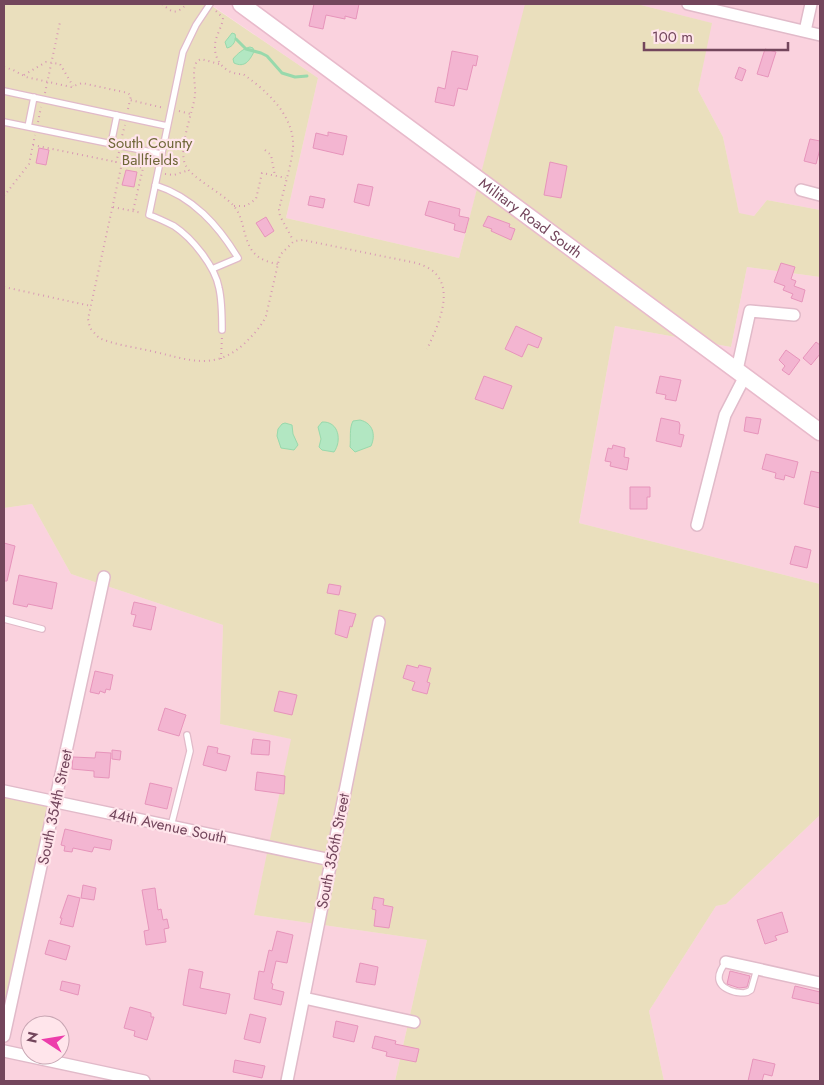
<svg xmlns="http://www.w3.org/2000/svg" width="824" height="1085" viewBox="0 0 824 1085" font-family="Jost,sans-serif">
<style>
.residential{fill:#fad2de;fill-rule:evenodd}
.green{fill:#eadfbd}
.water{fill:#b2e7c2;stroke:#98d9ac}
.lines{fill:none;stroke-linecap:round;stroke-linejoin:round}
.stream{stroke:#98d9ac;stroke-width:3}
.building{fill:#f3b5d1;stroke:#e794bb}
.service-casing{stroke:#e1bac9;stroke-width:8}
.minor-casing{stroke:#e1bac9;stroke-width:14}
.secondary-casing{stroke:#e8bacb;stroke-width:19}
.path{stroke:#d898b5;stroke-width:2;stroke-dasharray:1 4;stroke-linecap:butt}
.service{stroke:#fff;stroke-width:5.5}
.minor{stroke:#fff;stroke-width:11}
.secondary{stroke:#fff;stroke-width:16}
.labels{text-anchor:middle;stroke-width:4.5;stroke-linejoin:round;paint-order:stroke}
.park-label{font-size:15px;fill:#6f6738;stroke:#ffe5eb}
.street-label{font-size:15px;fill:#73465c;stroke:#ffe5eb}
</style>
<rect width="100%" height="100%" fill="#fddee5"/>
<path class="residential" d="M210,4H526L459,258L286,218L318,78Z
M637,4H820V210L767,200L754,216L739,214L723,137L698,90L711,23Z
M747,267L820,277V584L579,523L615,326L731,347Z
M32,504L71,574L223,625L220,724L292,739L254,915L427,940L395,1081H4V508ZM30,1025H60V1055H30Z
M820,815V1081H664L649,1011L716,906L726,904Z"/>
<path class="green" d="M4,4H209L318,78L286,218L459,258L525,4H637L712,23L698,90L723,137L739,213L754,216L767,200L820,210V277L747,267L731,347L615,326L579,523L820,584V815L726,904L716,906L649,1011L664,1081H395L427,940L254,915L291,739L220,724L223,625L71,574L32,504L4,508Z
M4,791L56,802L4,1036Z"/>
<path class="water" d="M232,33L235,34C237,40 233,47 227,48L225,42Z
M250,47L253,48L254,52C249,61 245,68 234,63L233,59C237,54 244,48 250,47Z
M360,420C373,423 376,435 371,446L355,452L350,447C351,439 349,428 353,421Z
M322,422C339,421 342,441 334,452L322,450L319,447L321,439L318,427Z
M285,423L292,425L293,434L298,445L294,450L281,448L277,436L278,429L282,424Z"/>
<g class="lines">
<path class="stream" d="M236,39L246,49L261,53L267,56L282,73L295,77L307,76"/>
</g>
<path class="building" d="M314,4H359L356,19L345,16V19L326,15L323,29L309,26Z
M765,49L776,52L768,77L757,74Z
M452,51L478,56L476,66L473,65L467,90L458,88L454,106L435,102L438,87L445,89Z
M739,67L746,70L742,81L735,78Z
M328,132L347,136L343,155L313,148L316,133L328,136Z
M810,139L820,141V149L816,164L804,161Z
M39,148L49,150L46,165L36,163Z
M550,162L567,166L561,198L544,195Z
M126,170L137,172L134,187L122,185Z
M358,184L373,187L369,206L354,202Z
M310,196L325,199L323,208L308,205Z
M429,201L460,209L459,216L469,218L465,233L454,230L455,224L425,215Z
M488,216L510,224L509,227L515,229L511,240L491,231L492,229L483,226Z
M266,217L274,231L265,237L256,223Z
M781,263L795,267L791,279L796,281L794,286L805,290L802,302L791,298L793,294L783,290L785,286L774,282Z
M516,326L542,338L538,348L528,344L522,357L505,349Z
M816,342L820,345V354L811,365L803,358Z
M786,350L800,360L789,375L782,370L785,366L779,360Z
M484,376L512,386L503,409L475,399Z
M660,376L681,380L676,401L665,399L666,395L656,393Z
M746,417L761,419L758,434L744,431Z
M661,418L679,422L680,425L679,434L684,435L681,447L656,441Z
M613,445L625,448L624,457L629,458L627,470L610,466L611,462L605,461L608,448L612,449Z
M766,454L798,462L794,478L785,475L784,480L775,478L776,473L762,469Z
M811,471L820,473V508L804,504Z
M630,487H650V497H647V509H630Z
M4,543L15,546L7,581H4Z
M795,546L811,550L807,568L790,564Z
M19,575L57,583L52,609L28,604L27,607L13,604Z
M329,584L341,586L339,595L327,593Z
M134,602L156,607L151,630L133,626L136,615L131,614Z
M339,610L356,614L352,627L350,626L347,638L335,634Z
M407,665L418,668L419,665L431,668L427,682L430,683L427,694L412,690L415,682L403,678Z
M95,671L113,675L110,690L106,689L105,693L100,691L99,694L90,692Z
M279,691L297,695L292,715L274,711Z
M165,708L186,715L179,736L158,730Z
M253,739L270,741L269,755L251,754Z
M208,746L218,748L217,753L230,756L226,771L203,765Z
M112,750L121,751L120,760L112,759Z
M96,752L111,753L109,778L94,777V771L72,769L73,757L95,758Z
M257,772L285,776L284,794L255,790Z
M150,783L172,788L167,809L145,804Z
M65,829L112,840L110,850L94,847L92,852L73,848L72,852L64,851L65,846L61,845Z
M83,885L96,888L94,900L81,898Z
M155,888L158,910L161,909L163,920L167,919L169,928L164,929L166,942L146,945L144,931L149,930L142,890Z
M68,895L80,898L73,927L60,924L62,918H60Z
M374,897L384,899L383,905L393,907L389,928L374,926L376,910L372,909Z
M782,912L788,932L775,936L777,940L765,944L757,920Z
M277,931L293,935L287,963L276,961L271,983L273,984L272,989L284,992L281,1005L254,999L259,971L264,972L269,950L272,951Z
M49,940L70,946L66,960L45,954Z
M360,963L378,967L375,985L356,982Z
M189,969L203,972L200,988L230,994L226,1014L183,1005Z
M730,971L750,976L747,987L739,988L727,984Z
M62,981L80,985L78,995L60,990Z
M795,986L820,992V1004L792,998Z
M130,1007L151,1013V1017H154L147,1040L134,1036L135,1031L124,1028Z
M250,1014L266,1018L260,1043L244,1039Z
M336,1021L358,1026L354,1042L333,1037Z
M375,1036L396,1041L395,1044L419,1049L416,1062L386,1056L387,1052L372,1048Z
M753,1059L775,1064L772,1076L764,1074L762,1081H748Z
M235,1060L265,1066L262,1078L233,1072Z"/>
<g class="lines">
<defs>
<path id="service" d="M210,4L196,25L183,52L149,215C158,218 166,222 174,226C192,238 215,266 219,288C222,301 222,316 222,330
M4,91L167,126
M4,122L161,154
M28,127L34,97
M111,144L117,115
M155,185C193,197 218,225 238,258L212,269
M4,619L42,629
M171,826L190,751L187,735
M726,962C715,976 716,987 735,992C742,993 746,994 751,990L757,969"/>
<path id="minor" d="M688,4L820,35
M805,31L811,4
M801,190L820,195
M737,370L750,311L794,315
M697,525L725,415L745,376
M4,791L331,860
M726,962L820,983
M304,998L414,1022
M4,1036L104,577
M4,1051L144,1081
M287,1081L379,622"/>
<g id="secondary">
<path id="s1" d="M241,4L820,432"/>
</g>
</defs>
<use href="#service" class="service-casing"/>
<use href="#minor" class="minor-casing"/>
<use href="#secondary" class="secondary-casing"/>
<path class="path" d="M162,4C174,14 176,14 187,4
M216,11L223,18C222,28 215,36 215,46C214,62 227,75 243,74C267,91 295,116 293,148C291,167 283,191 279,210L280,216L293,240
M219,64L201,59L197,61C191,72 196,83 195,95C193,113 177,150 186,166C192,178 222,193 233,205C247,220 241,246 260,258C265,261 272,263 278,264
M4,67L13,70L26,77L71,87L82,83L128,93L131,96L130,100
M24,75L46,62L60,64L73,86
M45,93L60,22
M128,109L130,100L164,108
M179,111L191,114
M38,122L41,107
M121,140L125,125
M33,145L116,162
M265,150L271,155L275,176
M119,152L116,162L143,168L133,211
M122,163L88,319L90,328L99,338C115,345 134,347 151,351C187,359 214,372 245,343C253,335 261,327 266,316L280,255L294,241L303,240L416,263C461,275 441,320 427,349
M165,174L174,175L189,170
M4,196L29,164L35,135
M234,206H246L256,199L262,173L286,178
M113,207L142,213
M4,287L91,306
M221,359L222,336"/>
<use href="#service" class="service"/>
<use href="#minor" class="minor"/>
<use href="#secondary" class="secondary"/>
</g>
<g class="labels">
<g class="park-label">
<text x="150" y="148">South County<tspan x="150" dy="17">Ballfields</tspan></text>
</g>
<g class="street-label">
<text dy="5" stroke="none"><textPath href="#s1" startOffset="360">Military Road South</textPath></text>
<text transform="translate(55 807) rotate(-78)" y="5">South 354th Street</text>
<text transform="translate(168 826) rotate(12)" y="5">44th Avenue South</text>
<text transform="translate(333 851) rotate(-79)" y="5">South 356th Street</text>
</g>
</g>
<rect width="824" height="1085" fill="none" stroke="#73465c" stroke-width="10"/>
<g transform="translate(45 1040) rotate(282)"><circle r="24" fill="#ffe5eb" stroke="#c7a5b2"/>
<path d="M0-4L9 19L0 12L-9 19Z" fill="#ed3dab"/>
<text y="-8" font-size="14" font-weight="bold" text-anchor="middle" fill="#73465c">N</text>
</g>
<path d="M644 42v8h144v-8" fill="none" stroke="#73465c" stroke-width="2.5"/>
<text x="652" y="42" font-size="15" fill="#73465c" stroke="#ffe5eb" stroke-width="4" paint-order="stroke">100 m</text>
</svg>
